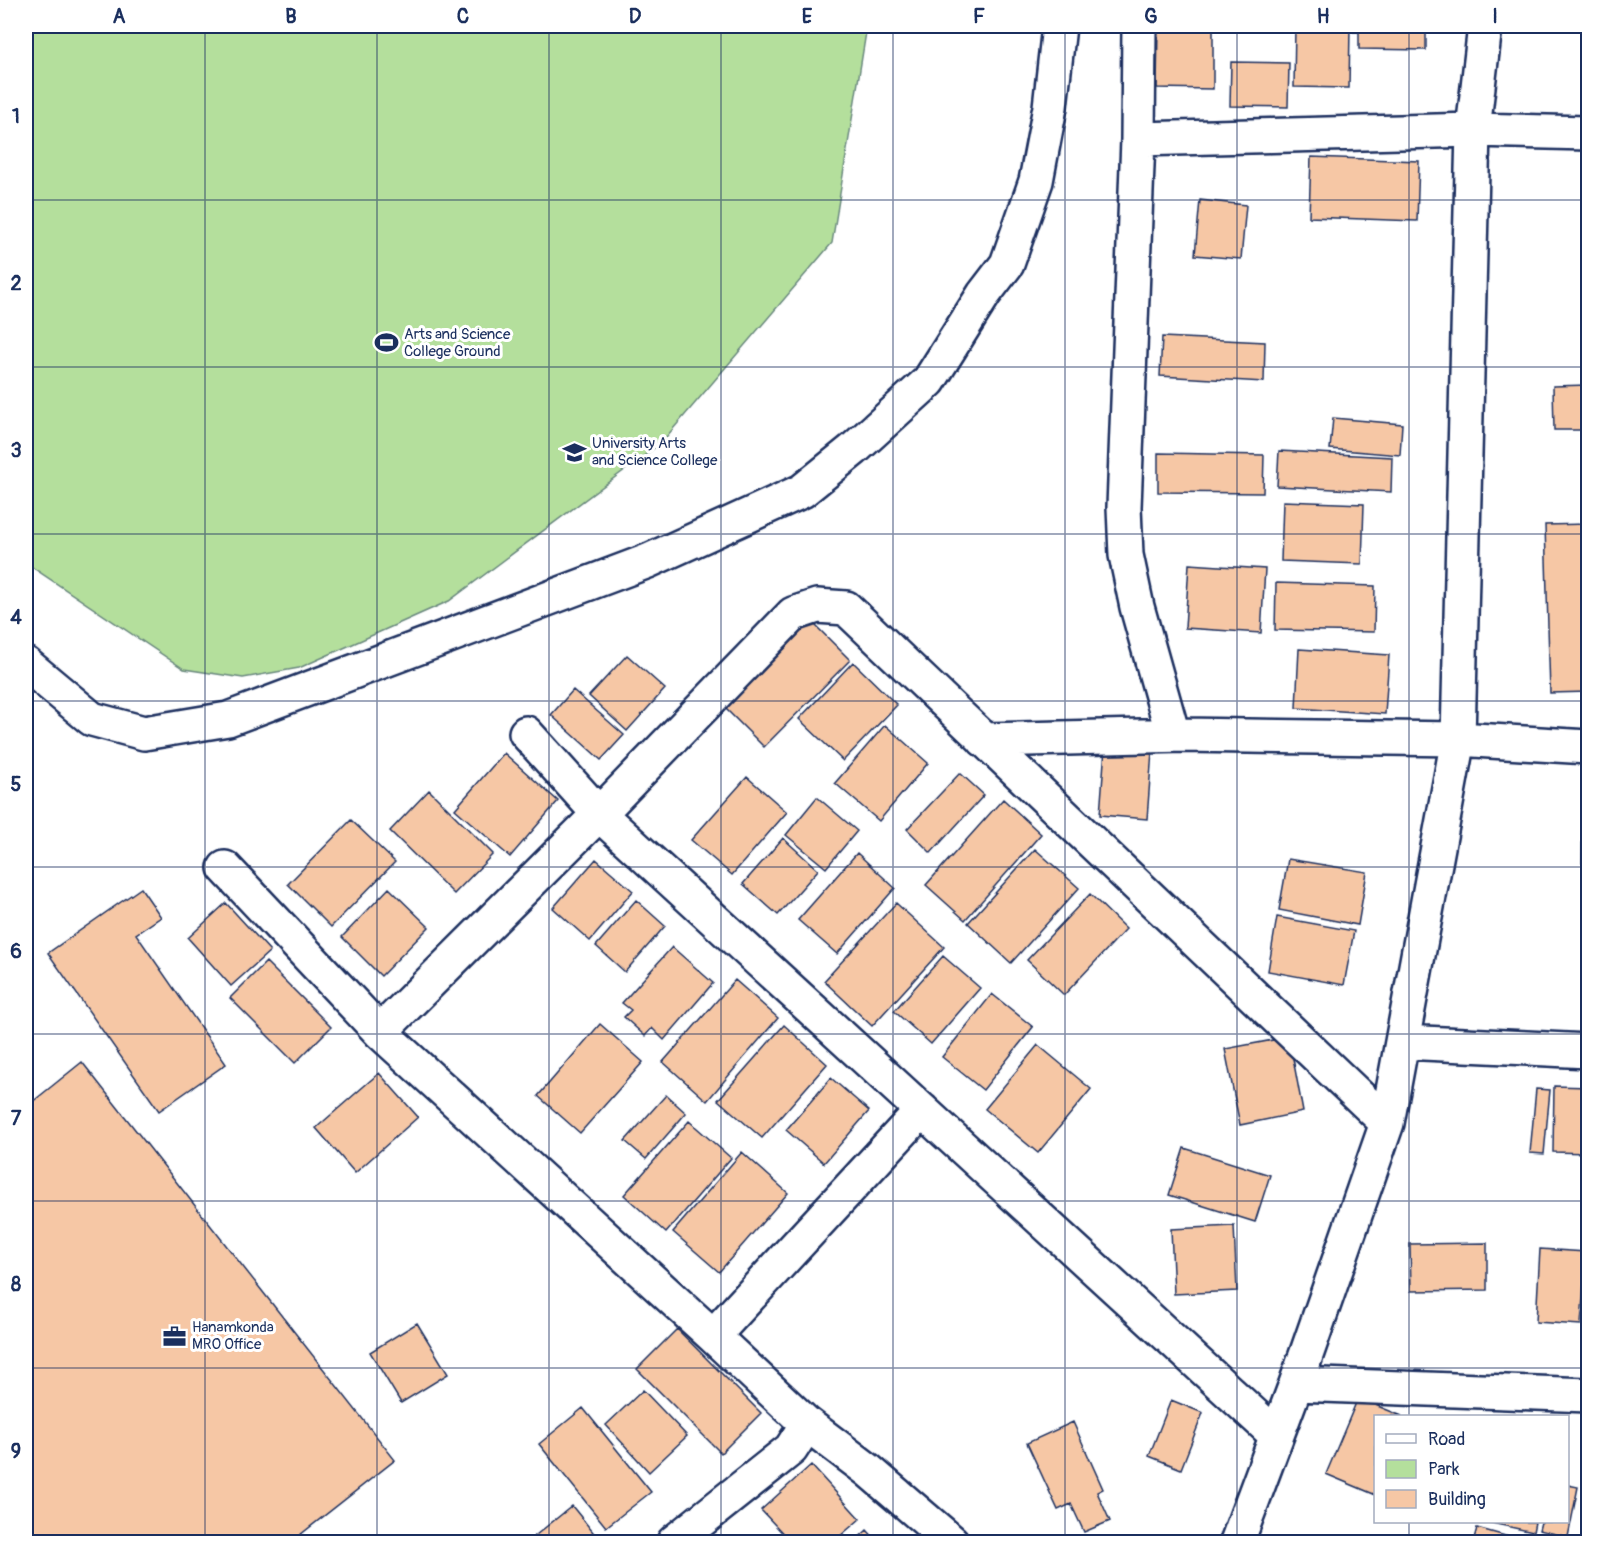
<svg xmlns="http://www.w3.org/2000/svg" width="1614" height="1568" viewBox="0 0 1614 1568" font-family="Pangolin,sans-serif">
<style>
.green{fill:#b4df9c;stroke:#68877d;stroke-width:1.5}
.building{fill:#f6c7a5;stroke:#1b2f5e;stroke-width:1.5}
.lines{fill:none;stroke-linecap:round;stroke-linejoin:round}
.minor-casing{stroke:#1b2f5e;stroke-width:38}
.minor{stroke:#fff;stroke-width:33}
.grid{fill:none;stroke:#1b2f5e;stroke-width:1.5;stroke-opacity:0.55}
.labels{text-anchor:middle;stroke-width:6;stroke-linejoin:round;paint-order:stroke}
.poi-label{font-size:15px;fill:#1b2f5e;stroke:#fff;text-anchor:start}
.neatline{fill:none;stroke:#1b2f5e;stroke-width:2}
.grid-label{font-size:20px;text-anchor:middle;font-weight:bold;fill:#1b2f5e}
</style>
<rect width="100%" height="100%" fill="#fff"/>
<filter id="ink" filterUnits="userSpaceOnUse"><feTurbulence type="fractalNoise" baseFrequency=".0167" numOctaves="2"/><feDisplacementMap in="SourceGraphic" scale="12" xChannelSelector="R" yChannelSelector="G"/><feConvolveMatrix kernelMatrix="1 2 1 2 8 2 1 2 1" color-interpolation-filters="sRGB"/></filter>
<g filter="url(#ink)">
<path class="green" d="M26,26H867L832,243L661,443L449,601L299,668L243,678L184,669L26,563Z"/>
<path class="building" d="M1158,26H1213V89L1157,88Z
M1295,26H1350L1349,88L1294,87Z
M1353,26H1426V50L1359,49V32H1353Z
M1231,62L1289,63L1288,107L1230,106Z
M1311,157L1419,161L1417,221L1309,217Z
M1200,200L1246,205L1241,259L1195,255Z
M1162,337L1265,342L1264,382L1160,376Z
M1588,385V430H1554L1553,386Z
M1333,418L1402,424L1400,455L1330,449Z
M1279,451L1392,457L1391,492L1277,486Z
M1158,453L1264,455L1263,493L1158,492Z
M1283,501L1364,504L1362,564L1281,561Z
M1588,524V692L1550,693L1545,525Z
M1189,564L1265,569L1261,633L1185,628Z
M1276,583L1375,586L1374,632L1275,630Z
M808,618L850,660L764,747L722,705Z
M1299,649L1389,655L1385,714L1296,708Z
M627,655L665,689L627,731L589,696Z
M853,662L897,705L843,761L799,719Z
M573,690L624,735L601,760L551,715Z
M885,725L928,763L879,821L835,783Z
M1105,748L1152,751L1147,819L1100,815Z
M504,753L558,801L510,857L455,809Z
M960,773L984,795L931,853L907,829Z
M747,777L787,812L732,875L691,840Z
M429,790L493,854L454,894L390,831Z
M817,797L857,831L826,868L786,835Z
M1003,799L1041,834L965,920L926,885Z
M1583,801H1588V863H1582Z
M351,820L395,862L331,927L288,884Z
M783,838L818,870L778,915L743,884Z
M1035,849L1079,888L1011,963L968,923Z
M857,853L895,888L837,954L798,920Z
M596,859L633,891L590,941L553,908Z
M1288,859L1367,872L1358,925L1279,910Z
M141,888L161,917L136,934L226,1064L159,1111L48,953Z
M389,888L429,927L381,976L342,937Z
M1090,894L1126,929L1064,995L1027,960Z
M636,900L665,926L625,972L596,946Z
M226,903L270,951L231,986L188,938Z
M896,903L944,947L872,1026L824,981Z
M1277,917L1354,931L1344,985L1268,971Z
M672,947L713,983L664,1040L652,1028L645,1036L624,1017L631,1010L622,1003Z
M943,956L980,988L931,1044L894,1011Z
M266,962L331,1027L295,1063L230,998Z
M735,980L778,1018L707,1101L663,1062Z
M992,994L1033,1027L983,1090L942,1057Z
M600,1024L643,1062L580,1133L538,1096Z
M784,1025L827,1064L762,1138L718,1100Z
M1289,1037L1303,1112L1240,1125L1225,1049Z
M1038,1045L1091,1089L1038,1153L985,1109Z
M82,1062L395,1460L291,1542H26V1107Z
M379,1073L418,1117L355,1173L316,1128Z
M831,1078L869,1111L824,1163L786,1130Z
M1554,1086L1588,1087V1153L1553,1152Z
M1536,1089L1550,1090L1544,1154L1530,1153Z
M666,1095L686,1113L646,1159L625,1141Z
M689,1121L731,1158L666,1233L624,1195Z
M1184,1148L1270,1175L1255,1222L1169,1195Z
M742,1152L788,1193L719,1272L673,1232Z
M1234,1226L1237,1291L1174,1294L1171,1229Z
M1487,1243V1290L1411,1291L1410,1244Z
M1540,1249L1586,1252L1581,1325L1536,1322Z
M417,1323L448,1374L401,1403L370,1352Z
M677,1329L761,1413L721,1453L637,1369Z
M643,1390L687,1436L649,1472L606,1425Z
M1358,1398L1402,1416H1376V1495L1326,1474Z
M1171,1400L1203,1413L1181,1469L1149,1456Z
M583,1408L651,1492L606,1527L539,1444Z
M1073,1422L1103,1489L1097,1492L1110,1521L1084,1532L1071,1504L1058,1510L1027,1443Z
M811,1465L860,1519L833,1542H791L761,1510Z
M1568,1485L1578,1487L1568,1537L1539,1530L1541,1522H1568Z
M572,1506L601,1542H534L531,1539Z
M1487,1522H1535L1533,1532Z
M1477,1528L1527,1542H1473Z
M867,1530L878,1542H854Z"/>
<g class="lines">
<defs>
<path id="minor" d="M1139,26L1138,139L1124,507L1126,555L1137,607L1173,735
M1138,139L1473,130L1588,133
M26,664L92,719L144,733L228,719L648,561L802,491L854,449L929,381L984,294L1007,264L1036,181L1050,107L1059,26
M526,733L599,814L1276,1435
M984,740L1184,735L1458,739L1588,747
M225,868L380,1032L713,1336L807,1424L868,1470L952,1542
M380,1032L599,814L793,614L817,606L846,608L1387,1123
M1402,1042L1588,1051
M713,1336L922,1110
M1296,1384L1588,1395
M674,1542L791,1449L807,1424
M1237,1542L1296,1384L1387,1123L1458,739L1473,130L1485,26"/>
</defs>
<use href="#minor" class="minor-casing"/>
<use href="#minor" class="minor"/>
</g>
</g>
<path class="grid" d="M205,26V1542M377,26V1542M549,26V1542M721,26V1542M893,26V1542M1065,26V1542M1237,26V1542M1409,26V1416M26,200H1588M26,367H1588M26,534H1588M26,701H1588M26,867H1588M26,1034H1588M26,1201H1588M26,1368H1588M1409,1522V1542"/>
<defs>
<symbol id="stadium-bare" viewBox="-9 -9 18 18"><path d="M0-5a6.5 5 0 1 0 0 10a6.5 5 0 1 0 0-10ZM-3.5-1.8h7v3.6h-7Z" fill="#1b2f5e" stroke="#fff" stroke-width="2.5" paint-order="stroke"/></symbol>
<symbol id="university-bare" viewBox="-9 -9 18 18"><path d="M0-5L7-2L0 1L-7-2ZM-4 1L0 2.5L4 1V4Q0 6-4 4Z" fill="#1b2f5e" stroke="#fff" stroke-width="2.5" paint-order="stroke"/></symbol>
<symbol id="office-bare" viewBox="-9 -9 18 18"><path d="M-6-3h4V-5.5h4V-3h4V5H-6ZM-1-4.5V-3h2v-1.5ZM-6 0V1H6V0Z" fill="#1b2f5e" stroke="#fff" stroke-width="2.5" paint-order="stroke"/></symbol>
</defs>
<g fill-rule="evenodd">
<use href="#stadium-bare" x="370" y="326" width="33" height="33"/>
<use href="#university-bare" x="558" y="436" width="33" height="33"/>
<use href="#office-bare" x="158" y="1320" width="33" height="33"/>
</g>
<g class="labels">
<g class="poi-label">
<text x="404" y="339">Arts and Science<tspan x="404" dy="17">College Ground</tspan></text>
<text x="592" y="448">University Arts<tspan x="592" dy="17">and Science College</tspan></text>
<text x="192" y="1332">Hanamkonda<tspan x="192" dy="17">MRO Office</tspan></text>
</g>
</g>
<rect width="1614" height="1568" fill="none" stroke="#fff" stroke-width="66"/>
<rect x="1374" y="1415" width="195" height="108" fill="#ffffff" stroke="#a4acbf" stroke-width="1.5"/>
<rect x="1386" y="1434" width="30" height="9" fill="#ffffff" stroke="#a4acbf" stroke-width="1.5"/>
<text x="1428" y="1445" font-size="18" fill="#1b2f5e">Road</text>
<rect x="1386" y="1460" width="30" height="18" fill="#b4df9c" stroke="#a4acbf" stroke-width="1.5"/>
<text x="1428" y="1475" font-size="18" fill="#1b2f5e">Park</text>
<rect x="1386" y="1490" width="30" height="18" fill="#f6c7a5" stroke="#a4acbf" stroke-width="1.5"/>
<text x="1428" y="1505" font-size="18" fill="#1b2f5e">Building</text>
<rect x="33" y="33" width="1548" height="1502" class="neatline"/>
<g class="grid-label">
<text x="119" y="23">A</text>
<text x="291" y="23">B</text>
<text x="463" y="23">C</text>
<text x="635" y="23">D</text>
<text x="807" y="23">E</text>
<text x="979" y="23">F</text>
<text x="1151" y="23">G</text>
<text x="1323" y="23">H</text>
<text x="1495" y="23">I</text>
<text x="16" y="123">1</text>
<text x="16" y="290">2</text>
<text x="16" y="457">3</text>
<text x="16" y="624">4</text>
<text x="16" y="791">5</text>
<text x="16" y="958">6</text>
<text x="16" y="1125">7</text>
<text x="16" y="1291">8</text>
<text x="16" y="1458">9</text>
</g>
</svg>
